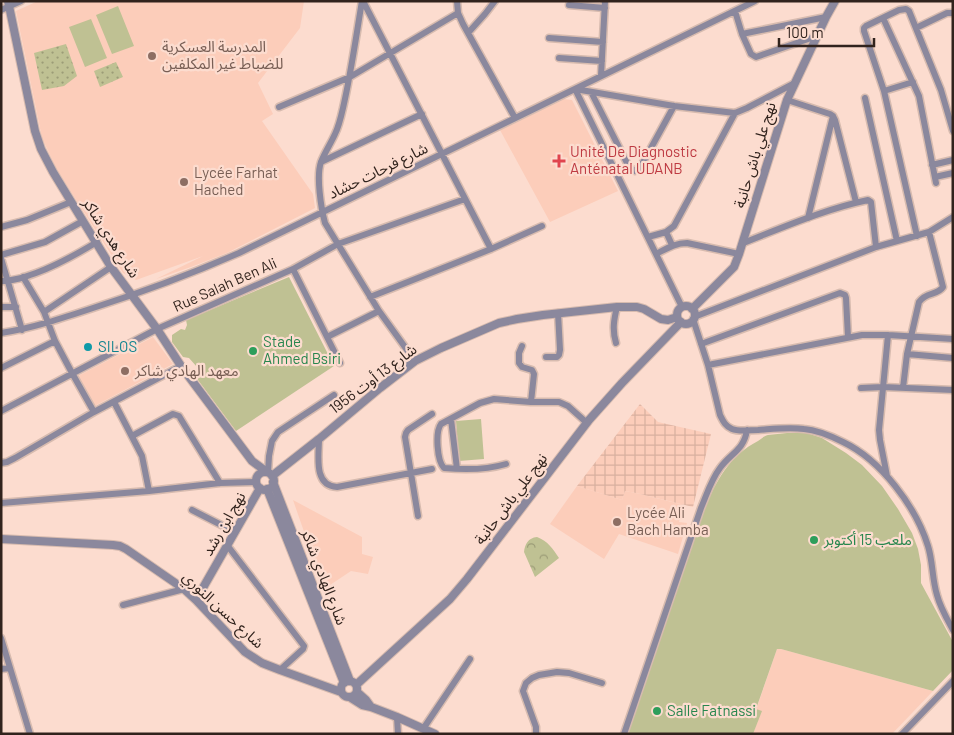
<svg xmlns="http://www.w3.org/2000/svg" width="954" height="735" viewBox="0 0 954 735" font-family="Barlow,'Noto Sans Arabic',sans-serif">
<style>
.built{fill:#fccdba}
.industrial{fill:url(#industrial-grid)}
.grass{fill:#bfc193}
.forest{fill:url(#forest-crowns)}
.garden{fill:url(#garden-dots)}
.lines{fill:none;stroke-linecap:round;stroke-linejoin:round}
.minor-casing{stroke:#d7bbaf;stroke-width:9}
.tertiary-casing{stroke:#d7bbaf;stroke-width:10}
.minor{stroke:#8b889d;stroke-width:6}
.tertiary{stroke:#8b889d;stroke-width:8}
.education-dot{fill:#8d6e63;stroke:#fcdccf;stroke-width:2}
.health-dot{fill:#e0444e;stroke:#fcdccf;stroke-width:2}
.culture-dot{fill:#0f9aa8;stroke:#fcdccf;stroke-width:2}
.leisure-dot{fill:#2e9e5b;stroke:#fcdccf;stroke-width:2}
.labels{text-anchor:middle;stroke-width:4.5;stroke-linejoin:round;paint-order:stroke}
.education-label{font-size:15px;fill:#785e54;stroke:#fcdccf;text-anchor:start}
.health-label{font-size:15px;fill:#be3a42;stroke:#fcdccf;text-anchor:start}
.street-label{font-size:15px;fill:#31231d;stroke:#fcdccf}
.leisure-label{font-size:15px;fill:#27864d;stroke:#fcdccf;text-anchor:start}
.culture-label{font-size:15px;fill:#0d838f;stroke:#fcdccf;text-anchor:start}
</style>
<defs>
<pattern id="industrial-grid" width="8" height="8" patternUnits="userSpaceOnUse" patternTransform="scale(1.25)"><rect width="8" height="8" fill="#fccdba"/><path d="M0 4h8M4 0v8" fill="none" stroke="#d8b09f"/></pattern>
<pattern id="forest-crowns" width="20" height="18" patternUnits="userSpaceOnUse" patternTransform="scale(1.25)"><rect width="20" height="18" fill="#bfc193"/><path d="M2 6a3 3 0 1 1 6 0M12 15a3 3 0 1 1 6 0" fill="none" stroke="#9c9c77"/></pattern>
<pattern id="garden-dots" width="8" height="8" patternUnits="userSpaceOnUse" patternTransform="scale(1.25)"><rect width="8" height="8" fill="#bfc193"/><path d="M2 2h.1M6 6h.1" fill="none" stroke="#9c9c77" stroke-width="1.8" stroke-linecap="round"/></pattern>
</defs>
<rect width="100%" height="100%" fill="#fcdccf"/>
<path class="built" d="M38,1H304L300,28L258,83L273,114L262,121L313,194L315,208L227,253L191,267L156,279L203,256L136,280L123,273L57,170L42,138L16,11Z
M564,99L572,100L618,191L550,222L500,130Z
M153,337L173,364L93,407L76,377Z
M577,486L622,500L625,491L636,493L684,505L679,522L687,523L678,554L619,534L604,559L550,524Z
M293,500L362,537V554L373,557L368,574L351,571L324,589Z
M777,649H781L933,691L892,734H753L761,712L756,710Z"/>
<path class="industrial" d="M640,404L658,422L711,434L693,507L636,493L625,491L622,500L577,486Z"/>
<path class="grass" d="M118,6L134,46L112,54L96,15Z
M91,19L107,58L85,67L69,27Z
M289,277L334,366L236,431L195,376L197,367L189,358L183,357L172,342V335L181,329L185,330L187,325L186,320Z
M481,419L484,459L459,461L456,421Z
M787,433H807L822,438L846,453L862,465L882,486L898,509L912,533L918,549L921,565V583L953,642V670L933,691L781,649H777L756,709L762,711L753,734H627L704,510C716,481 729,456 758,441C761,439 764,436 768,435C774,434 781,434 787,433Z"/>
<path class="forest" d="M537,537C548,541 553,549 559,558L535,577L524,552C525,544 528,538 537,537Z"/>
<path class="garden" d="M66,44L77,76L64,86L42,90L34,53Z
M116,62L123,77L100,87L94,71Z"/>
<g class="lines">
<defs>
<path id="minor" d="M362,1C356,37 351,73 343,108C341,117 339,126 335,134C331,143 325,152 321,162C316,176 321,208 325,223L379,311L415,361
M363,1L491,249
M457,1L458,13L463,24L515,118
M569,5L605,8
M1,10L21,1
M735,11L742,34L751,54L756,57L817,36
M883,18L919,96L936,183
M916,28L947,13H953
M468,33L485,14L495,1
M742,34L826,17
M549,38L603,42
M559,58L602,61
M601,76L605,1
M575,89L682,307
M575,89L674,106L735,113L747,108L793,84
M884,91L913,82
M591,92L629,167L635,171L640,168L674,106
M865,98L897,241
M787,100L830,114L833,116L835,120L856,202
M279,107L350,77L458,13
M321,162L422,114
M932,165L953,160
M935,177L953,173
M808,218L833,116
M1,227L27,220L71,202
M666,232L672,245
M917,236L884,91L864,31V28L866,26L899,10L906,9L909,11L941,90L953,131
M648,237L666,232L674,226L735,113
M743,243C784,227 825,209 868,200L871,202L876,247
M656,254C666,249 675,243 687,243L739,254
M1,255L45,242L83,221
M1,258L22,330
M293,269L340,363
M23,277L44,312L55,341L72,373L94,412
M1,281C14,281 25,277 36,273C58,265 77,254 97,242
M370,297L491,249L542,226
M1,307H16
M44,312L111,267
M694,317L876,247L929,232L953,217
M693,319L708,365L720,415C723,421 725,426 732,429C739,432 750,430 758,430C773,429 789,427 804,429C818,430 831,436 843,442C881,460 916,507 928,546C933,562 932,579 937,595C940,607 947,619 953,630
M1,333C33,328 63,318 93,308C143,292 191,274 239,253L755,1
M327,337L379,311
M616,343C612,330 614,319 617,307
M701,344L840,293L845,295L846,298L848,337
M522,346L519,353V363L522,367L532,370L534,374L531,402
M907,354L919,302C927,291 937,296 943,287L929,232
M546,357H557L559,355L560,350L558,313
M708,365L862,335H888L953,339
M1,368L55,341
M861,388L883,387L953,390
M903,388L907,354L953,358
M114,402L142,456L149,491
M1,411L157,329L293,269L338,244L465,199
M451,419L457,469
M132,436L173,414L179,416L220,483
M319,439C319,455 313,486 337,487L432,469
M1,463L7,462L15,458L94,412L181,366
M506,464C486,470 465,470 444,468C437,461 435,432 441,424L480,403L494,399L531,402H559L568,406L587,423
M268,473L269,456L272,441L278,432L334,395
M887,476L880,440L879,430L888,335
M1,503L149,491L220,483L256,482
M192,510L235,532
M418,516L405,437L406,433L408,430L432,414
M227,545L304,646L303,649L280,670
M123,605L184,589
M1,638L30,734
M1,669L10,668
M397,717L398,734
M423,729L470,659
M536,734V727L523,691L526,683L532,678L539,675L557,672L569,673L602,683
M624,734L701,508C707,494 711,480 720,468C731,453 744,450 747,430
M902,734L953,681"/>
<path id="tertiary" d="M8,1L35,131L41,149L53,172L111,267L157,329L181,366L252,461L267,472
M677 315a9 9 0 1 1 18 0a9 9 0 1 1-18 0Z
M692,309L734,267L739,254L787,100L826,17L835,1
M256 481a9 9 0 1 1 18 0a9 9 0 1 1-18 0Z
M272,476L319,439L380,388L415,361L441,348L499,323L517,319L543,315L617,307H637L644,309L661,319L668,320L677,317
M273,482L350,681
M267,489L344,683
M1,539L113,545L120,546L126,549L184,589L196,600L245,652L262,663L280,670L341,692
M196,600L260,488
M341 689a8 8 0 1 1 16 0a8 8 0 1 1-16 0Z
M356,685L450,599L467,579L589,420L622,383L681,322
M357,692L366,700L371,707
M351,698L362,705L371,707L397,717L435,734"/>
</defs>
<use href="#minor" class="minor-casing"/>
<use href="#tertiary" class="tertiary-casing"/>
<use href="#minor" class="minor"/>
<use href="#tertiary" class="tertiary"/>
</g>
<g class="education-dot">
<circle cx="152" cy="56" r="5"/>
<circle cx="184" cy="182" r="5"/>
<circle cx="125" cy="371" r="5"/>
<circle cx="617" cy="522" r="5"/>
</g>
<path class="health-dot" d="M556.5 153.5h5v5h5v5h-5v5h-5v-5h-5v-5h5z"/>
<circle class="culture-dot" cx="88" cy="347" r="5"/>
<g class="leisure-dot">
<circle cx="253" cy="351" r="5"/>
<circle cx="814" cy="540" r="5"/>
<circle cx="657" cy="711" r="5"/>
</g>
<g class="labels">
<g class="education-label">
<text x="162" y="52">المدرسة العسكرية<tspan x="162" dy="17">للضباط غير المكلفين</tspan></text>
<text x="194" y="178">Lycée Farhat<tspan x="194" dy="17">Hached</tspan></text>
<text x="135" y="376">معهد الهادي شاكر</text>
<text x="627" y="518">Lycée Ali<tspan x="627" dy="17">Bach Hamba</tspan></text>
</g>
<g class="health-label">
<text x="570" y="157">Unité De Diagnostic<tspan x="570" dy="17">Anténatal UDANB</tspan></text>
</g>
<g class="street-label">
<text transform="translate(755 155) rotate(-73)" y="5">نهج علي باش حانبة</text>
<text transform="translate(378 171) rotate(-26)" y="5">شارع فرحات حشاد</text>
<text transform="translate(111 238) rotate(57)" y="5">شارع هدي شاكر</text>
<text transform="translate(225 285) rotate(-24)" y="5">Rue Salah Ben Ali</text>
<text transform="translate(373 379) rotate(-37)" y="5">شارع 13 أوت 1956</text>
<text transform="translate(511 499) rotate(-53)" y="5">نهج علي باش حانبة</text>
<text transform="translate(224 524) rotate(-60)" y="5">نهج ابن رشد</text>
<text transform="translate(324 577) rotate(69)" y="5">شارع الهادي شاكر</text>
<text transform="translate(223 610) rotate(43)" y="5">شارع حسن النوري</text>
</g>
<g class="leisure-label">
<text x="263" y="347">Stade<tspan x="263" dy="17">Ahmed Bsiri</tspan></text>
<text x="824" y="545">ملعب 15 أكتوبر</text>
<text x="667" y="716">Salle Fatnassi</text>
</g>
<g class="culture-label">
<text x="98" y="352">SILOS</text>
</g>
</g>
<rect width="954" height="735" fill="none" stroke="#31231d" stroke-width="5"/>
<path d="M779 38v8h95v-8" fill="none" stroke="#31231d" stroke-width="2.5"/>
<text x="786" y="38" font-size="15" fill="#31231d" stroke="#fcdccf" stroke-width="4" paint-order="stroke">100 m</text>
</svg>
